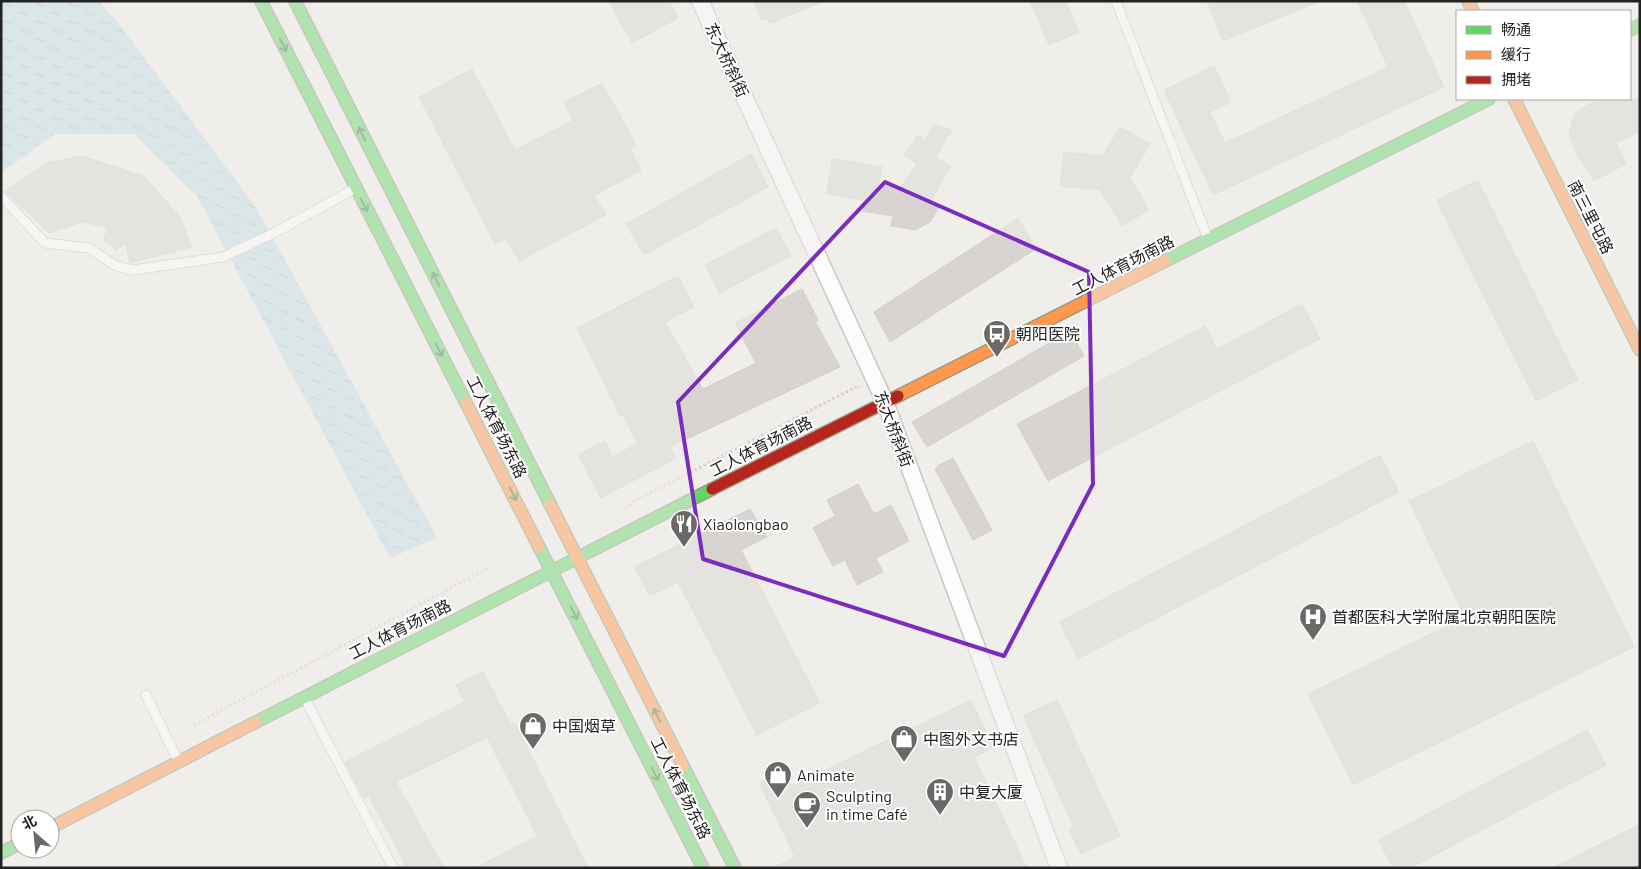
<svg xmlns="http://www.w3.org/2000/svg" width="1641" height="869" viewBox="0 0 1641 869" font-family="Barlow,'Noto Sans SC',sans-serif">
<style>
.water{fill:url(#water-ripples)}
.building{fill:#d7d4d2;stroke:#d3d0cc}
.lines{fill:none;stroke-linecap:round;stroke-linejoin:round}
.lane-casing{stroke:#c9c8c7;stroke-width:11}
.street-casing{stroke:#c9c8c7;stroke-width:19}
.fast-casing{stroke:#999a82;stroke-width:14}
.slow-casing{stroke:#999a82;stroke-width:14}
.jam-casing{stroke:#999a82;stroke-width:14}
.path{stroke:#dccecd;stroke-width:3;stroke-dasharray:2.5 2.5;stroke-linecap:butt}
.lane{stroke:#fdfcfc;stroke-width:9}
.street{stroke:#fdfcfc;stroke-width:16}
.fast{stroke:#63d668;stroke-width:11}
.slow{stroke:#ff974d;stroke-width:11}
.jam{stroke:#b3261e;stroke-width:11}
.oneway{stroke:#427c45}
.marked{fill:none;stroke:#7b2cbf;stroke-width:4;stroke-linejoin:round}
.labels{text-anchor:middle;stroke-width:4;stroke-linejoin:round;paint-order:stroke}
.street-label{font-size:16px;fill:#222;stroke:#fff}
.poi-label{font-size:16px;fill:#222;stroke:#fff;text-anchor:start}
</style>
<defs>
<pattern id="water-ripples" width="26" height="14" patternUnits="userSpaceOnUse" patternTransform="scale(1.25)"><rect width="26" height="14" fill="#bfdbe3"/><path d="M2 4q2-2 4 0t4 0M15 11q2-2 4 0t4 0" fill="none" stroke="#a4bcc2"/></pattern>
</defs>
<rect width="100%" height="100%" fill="#f0eeeb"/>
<path class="water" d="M1,1H99L123,29L257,209L437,538L390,558L197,196L134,134H55L1,173Z"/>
<path class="building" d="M609,1H669L678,18L632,43Z
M754,1H823V2L770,23L767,18L761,20Z
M1030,1H1066L1079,32L1049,45Z
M1207,1H1318L1319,2L1223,41Z
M1357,1H1404L1444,87L1213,195L1164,90L1214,66L1231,102L1210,112L1225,143L1388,67Z
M472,69L515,150L573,121L564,102L602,83L636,145L631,149L641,171L594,195L606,215L519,261L506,238L495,244L419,97Z
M1598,99H1640V132L1616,143L1626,164L1594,181L1575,151L1569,133L1575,113Z
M934,125L952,130L936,157L951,166L930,202L939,207L930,222L915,230L891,226L893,216L863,211L865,200L827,194L832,159L882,167L879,184L901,187L917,164L904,155L918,135L925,139Z
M1120,127L1150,144L1130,178L1149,210L1122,226L1100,190L1060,186L1064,152L1103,156Z
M751,154L768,187L644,255L626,224Z
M82,156L144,176L181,218L192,247L130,263L125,243L117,250L103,239L109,228L83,222L49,233L5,191L47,163Z
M1478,180L1578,380L1536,401L1436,200Z
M1018,218L1036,249L890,342L874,312Z
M776,228L791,256L719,293L705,265Z
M678,276L694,307L665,322L703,389L756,363L735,323L802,289L818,320L815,321L840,367L670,447L676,458L601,498L578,455L605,441L613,457L638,443L622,414L620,416L577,328Z
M1302,304L1320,339L1048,481L1017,424L1205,326L1217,349Z
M1070,331L1084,356L927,447L912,422Z
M1533,441L1634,647L1353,785L1308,694L1465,617L1409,501Z
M1380,455L1399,492L1078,659L1059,622Z
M953,458L992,530L973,540L935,469L938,468L937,466Z
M858,484L874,514L891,505L909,541L876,558L883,572L857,585L845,560L833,566L813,528L835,516L827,500Z
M750,509L767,537L741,550L820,703L757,735L678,582L650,596L634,567Z
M483,671L511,725L515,723L588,868H475L537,836L487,737L396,782L444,868H407L369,796L364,798L345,762L465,702L456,685Z
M971,700L994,748L974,757L1027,868H772L795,857L759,783L785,770L792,786Z
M1057,700L1120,836L1081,854L1070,832L1073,825L1023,716Z
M1587,730L1606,765L1410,868H1393L1378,840Z
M1640,824V865L1633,868H1553Z"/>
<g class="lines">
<defs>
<path id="lane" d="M1116,1L1208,239
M1,196L45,243L89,248L116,266L133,270L223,257L274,233L356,188
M146,695L178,761
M304,697L393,868"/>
<path id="street" d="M700,1L885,402L1059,868"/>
<path id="fast" d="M261,1L466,403
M295,1L550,504
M1630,30L1640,25
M1165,261L1489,99
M539,547L703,868
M256,722L712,489
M683,766L735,868
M1,853L20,843"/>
<path id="slow" d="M1468,1L1473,11
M1514,99L1640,350
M898,396L1165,261
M466,403L539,547
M550,504L683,766
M50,828L256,722"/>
<path id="jam" d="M712,489L898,396"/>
</defs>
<use href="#lane" class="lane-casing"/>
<use href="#street" class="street-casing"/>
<use href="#fast" class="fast-casing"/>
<use href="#slow" class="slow-casing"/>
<use href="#jam" class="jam-casing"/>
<path class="path" d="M625,509L633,502L858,386L860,388
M194,725L490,567"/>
<use href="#lane" class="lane"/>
<use href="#street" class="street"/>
<use href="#fast" class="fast"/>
<use href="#slow" class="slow"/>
<use href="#jam" class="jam"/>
</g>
<defs><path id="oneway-shaft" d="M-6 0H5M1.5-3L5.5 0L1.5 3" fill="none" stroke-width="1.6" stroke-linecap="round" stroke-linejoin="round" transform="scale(1.25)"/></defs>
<g class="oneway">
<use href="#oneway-shaft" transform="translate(283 45) rotate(63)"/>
<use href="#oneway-shaft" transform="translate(362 134) rotate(-117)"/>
<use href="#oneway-shaft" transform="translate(364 205) rotate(63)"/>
<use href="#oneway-shaft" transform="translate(436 279) rotate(-117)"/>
<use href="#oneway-shaft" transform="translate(439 350) rotate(63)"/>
<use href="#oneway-shaft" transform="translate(513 494) rotate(63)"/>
<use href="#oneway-shaft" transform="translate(574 613) rotate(63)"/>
<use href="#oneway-shaft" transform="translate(657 715) rotate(-117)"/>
<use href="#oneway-shaft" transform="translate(655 774) rotate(63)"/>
</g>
<path d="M0 0H1641V869H0ZM885,182L1089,272L1093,484L1004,656L703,559L678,402Z" fill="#f0eeeb" fill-opacity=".55" fill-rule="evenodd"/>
<path class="marked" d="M885,182L1089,272L1093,484L1004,656L703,559L678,402Z"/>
<defs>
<symbol id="bus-pin" viewBox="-11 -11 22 30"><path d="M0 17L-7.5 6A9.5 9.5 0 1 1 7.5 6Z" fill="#6a6968" stroke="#fff"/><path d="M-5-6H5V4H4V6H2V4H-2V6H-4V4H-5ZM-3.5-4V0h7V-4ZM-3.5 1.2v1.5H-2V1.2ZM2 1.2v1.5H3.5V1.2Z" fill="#fff"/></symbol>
<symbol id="restaurant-pin" viewBox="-11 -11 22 30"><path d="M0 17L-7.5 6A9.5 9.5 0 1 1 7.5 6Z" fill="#6a6968" stroke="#fff"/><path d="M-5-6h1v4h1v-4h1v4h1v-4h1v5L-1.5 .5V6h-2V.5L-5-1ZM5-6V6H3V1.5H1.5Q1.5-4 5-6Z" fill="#fff"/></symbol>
<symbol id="hospital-pin" viewBox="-11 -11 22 30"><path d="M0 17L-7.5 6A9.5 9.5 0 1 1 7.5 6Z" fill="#6a6968" stroke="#fff"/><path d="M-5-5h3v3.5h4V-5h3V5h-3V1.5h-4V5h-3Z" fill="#fff"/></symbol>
<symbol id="shop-pin" viewBox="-11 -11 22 30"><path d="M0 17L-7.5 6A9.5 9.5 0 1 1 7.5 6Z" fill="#6a6968" stroke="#fff"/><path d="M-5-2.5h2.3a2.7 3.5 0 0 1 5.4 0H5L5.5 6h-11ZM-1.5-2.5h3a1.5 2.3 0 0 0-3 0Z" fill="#fff"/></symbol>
<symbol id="building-pin" viewBox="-11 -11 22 30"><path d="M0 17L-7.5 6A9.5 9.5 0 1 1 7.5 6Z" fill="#6a6968" stroke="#fff"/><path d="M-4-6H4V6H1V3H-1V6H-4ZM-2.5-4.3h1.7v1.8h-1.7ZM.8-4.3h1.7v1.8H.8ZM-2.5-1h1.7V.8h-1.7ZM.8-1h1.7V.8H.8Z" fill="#fff"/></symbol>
<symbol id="cafe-pin" viewBox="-11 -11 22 30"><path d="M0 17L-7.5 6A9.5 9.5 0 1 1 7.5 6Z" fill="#6a6968" stroke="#fff"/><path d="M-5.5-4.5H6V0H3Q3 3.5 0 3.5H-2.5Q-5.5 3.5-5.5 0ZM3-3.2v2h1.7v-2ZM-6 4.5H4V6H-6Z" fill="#fff"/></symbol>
</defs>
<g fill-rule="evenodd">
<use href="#bus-pin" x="981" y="318" width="32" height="43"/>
<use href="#restaurant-pin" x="668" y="508" width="32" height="43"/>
<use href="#hospital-pin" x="1297" y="601" width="32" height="43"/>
<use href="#shop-pin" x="517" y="710" width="32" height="43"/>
<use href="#shop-pin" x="888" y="723" width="32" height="43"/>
<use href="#shop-pin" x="762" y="759" width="32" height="43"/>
<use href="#building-pin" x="924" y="776" width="32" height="43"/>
<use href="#cafe-pin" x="791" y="789" width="32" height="43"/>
</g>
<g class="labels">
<g class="street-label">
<text transform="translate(727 60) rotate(65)" y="6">东大桥斜街</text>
<text transform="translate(1591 217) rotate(63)" y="6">南三里屯路</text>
<text transform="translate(1123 265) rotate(-27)" y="6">工人体育场南路</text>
<text transform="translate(497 427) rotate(63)" y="6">工人体育场东路</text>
<text transform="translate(894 429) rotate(69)" y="6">东大桥斜街</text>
<text transform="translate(761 446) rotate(-27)" y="6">工人体育场南路</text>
<text transform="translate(400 629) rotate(-27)" y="6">工人体育场南路</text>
<text transform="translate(681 788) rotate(63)" y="6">工人体育场东路</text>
</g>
<g class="poi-label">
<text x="1016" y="340">朝阳医院</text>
<text x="703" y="530">Xiaolongbao</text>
<text x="1332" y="623">首都医科大学附属北京朝阳医院</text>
<text x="552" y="732">中国烟草</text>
<text x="923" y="745">中图外文书店</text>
<text x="797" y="781">Animate</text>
<text x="959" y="798">中复大厦</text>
<text x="826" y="802">Sculpting<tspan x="826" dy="18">in time Café</tspan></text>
</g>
</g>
<rect width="1641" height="869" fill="none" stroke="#222222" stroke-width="5"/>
<rect x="1456" y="10" width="175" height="90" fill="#ffffff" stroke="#a7a7a7"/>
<rect x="1466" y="26" width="25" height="8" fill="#63d668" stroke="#a7a7a7"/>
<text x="1501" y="35" font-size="15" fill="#222222">畅通</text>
<rect x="1466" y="51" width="25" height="8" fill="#ff974d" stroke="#a7a7a7"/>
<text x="1501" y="60" font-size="15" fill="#222222">缓行</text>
<rect x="1466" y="76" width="25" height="8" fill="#b3261e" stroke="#a7a7a7"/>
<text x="1501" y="85" font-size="15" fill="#222222">拥堵</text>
<g transform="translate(35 834) rotate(333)"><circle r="24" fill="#ffffff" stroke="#a7a7a7"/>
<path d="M0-4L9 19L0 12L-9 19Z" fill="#6a6968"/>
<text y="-8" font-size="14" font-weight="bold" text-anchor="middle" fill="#222222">北</text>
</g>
</svg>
